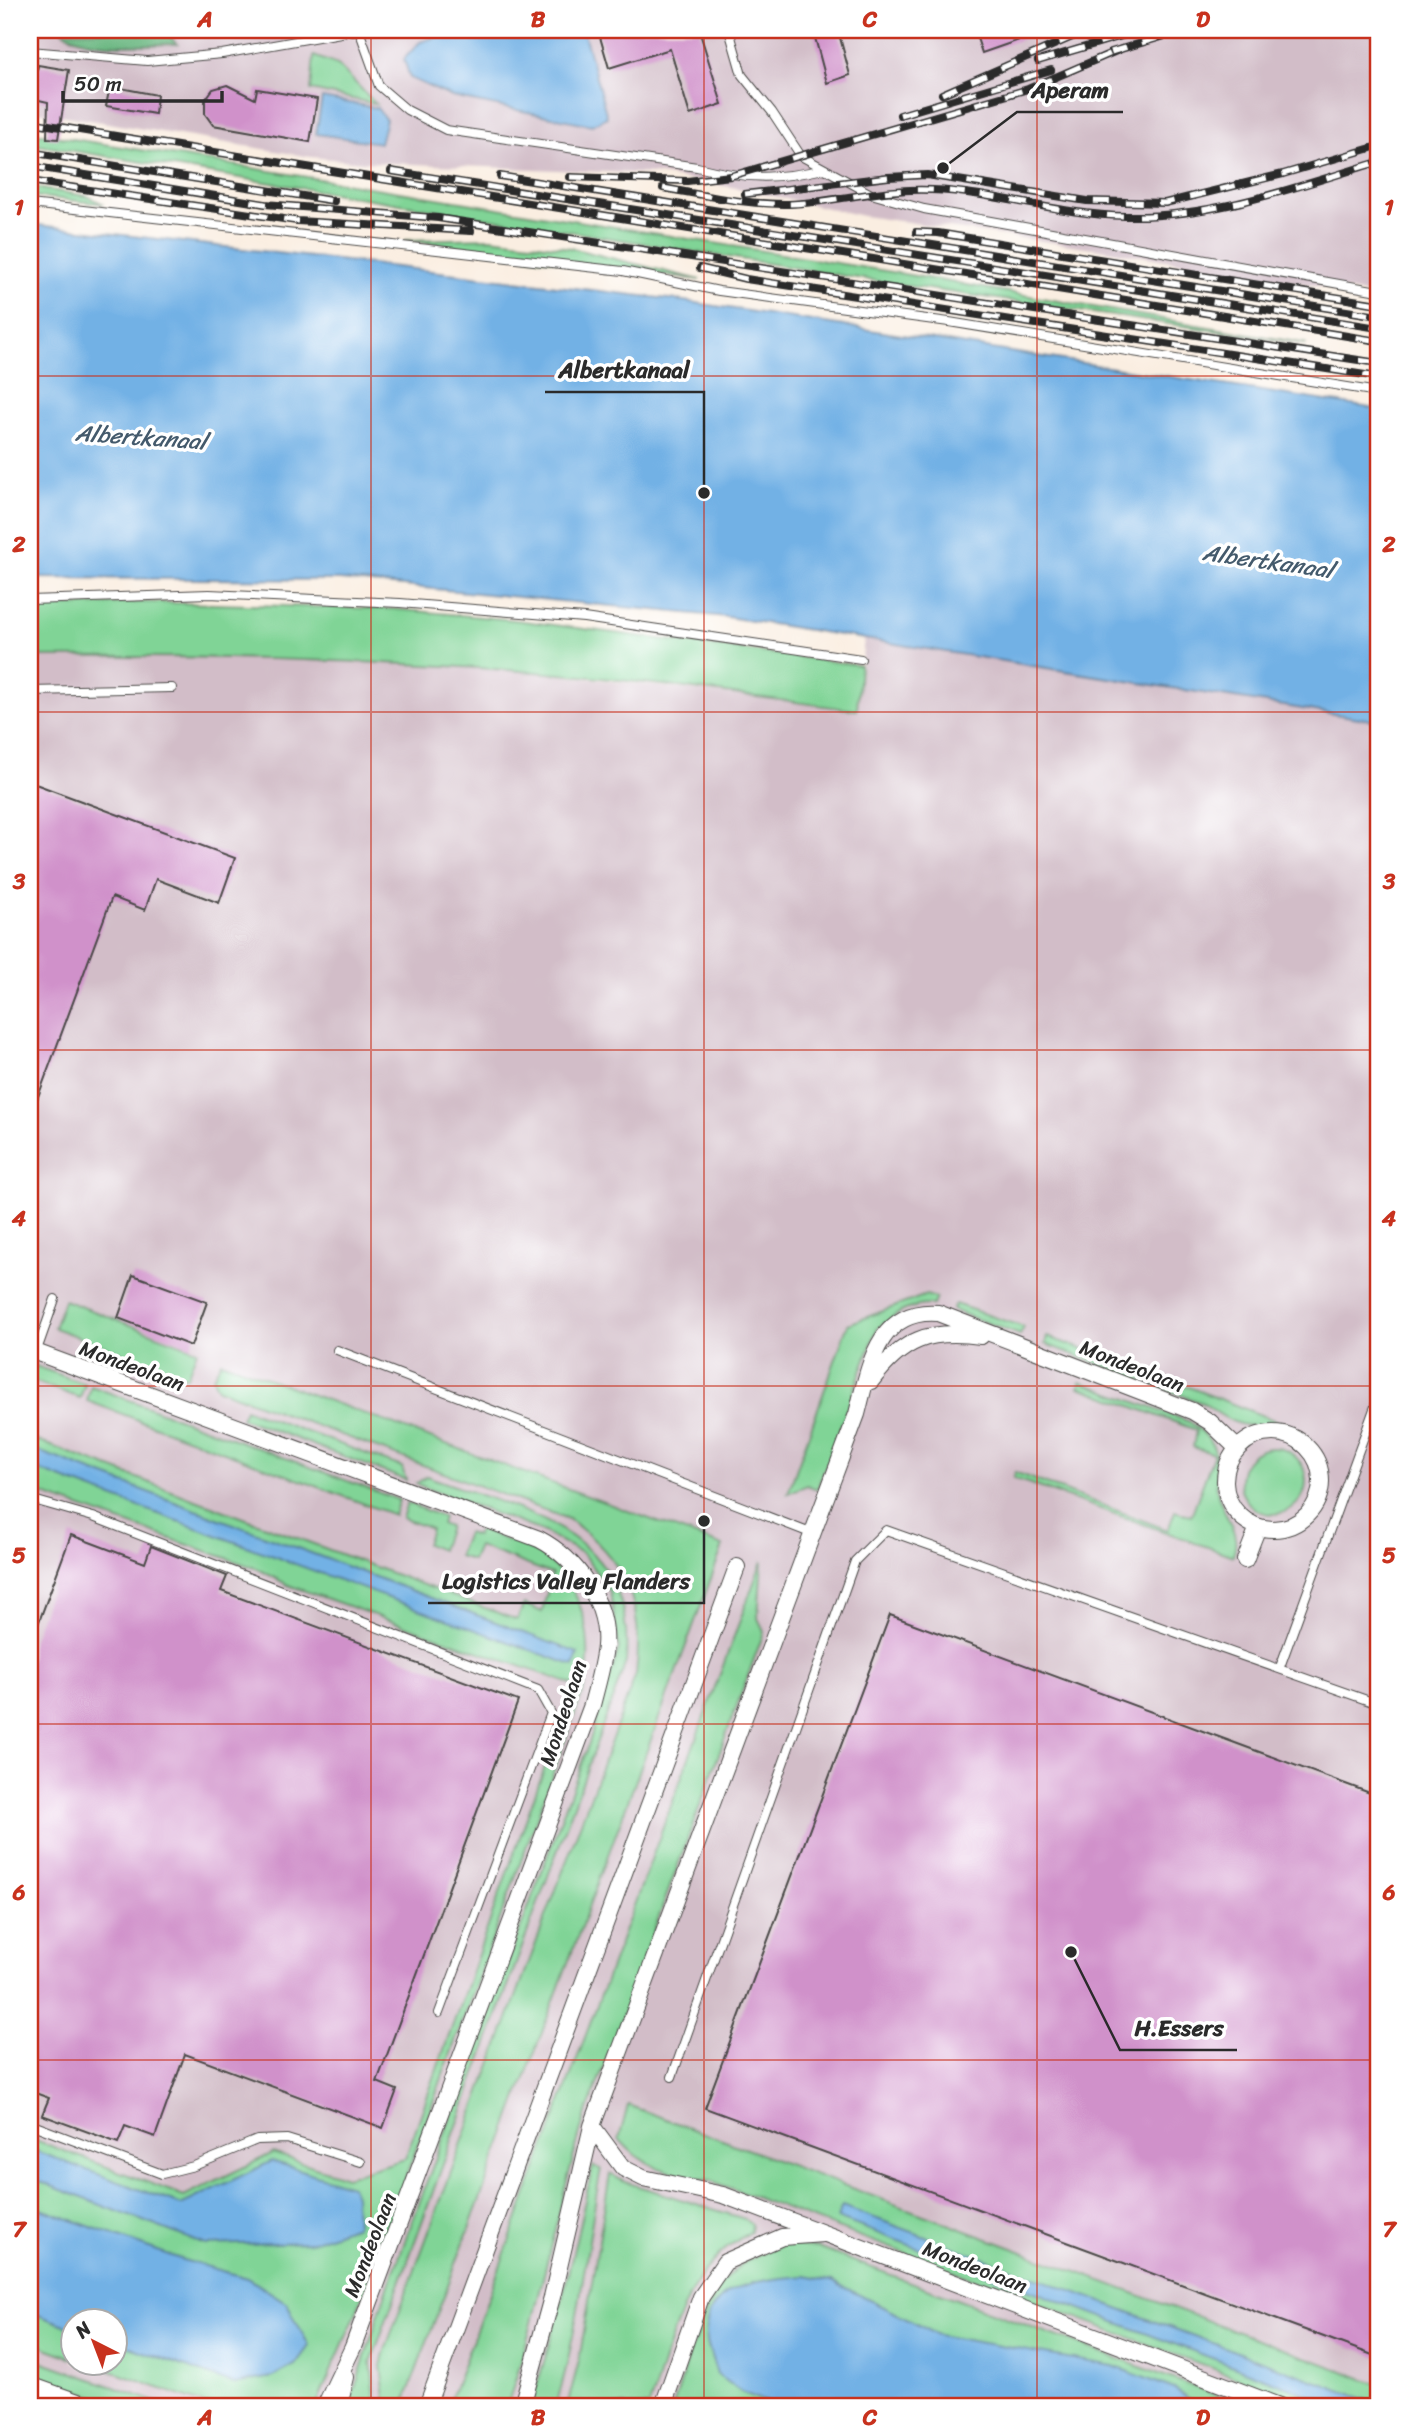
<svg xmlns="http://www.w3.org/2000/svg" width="1408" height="2436" viewBox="0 0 1408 2436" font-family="Sriracha,sans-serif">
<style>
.industrial{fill:#d2bdc8;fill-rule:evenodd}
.green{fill:#80d496;stroke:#568060;stroke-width:2}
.forest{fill:#68b67f;stroke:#4a7055;stroke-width:2}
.water{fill:#72b1e5;stroke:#4e6e88;stroke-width:2}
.building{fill:#d091ca}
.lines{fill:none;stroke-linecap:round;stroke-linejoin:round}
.service-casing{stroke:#4a4846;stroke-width:10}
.minor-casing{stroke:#4a4846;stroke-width:18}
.service{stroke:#fff;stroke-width:8}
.minor{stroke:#fff;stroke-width:16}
.rail-casing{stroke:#2b2b2b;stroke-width:8}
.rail{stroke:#fff;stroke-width:5;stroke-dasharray:16;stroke-linecap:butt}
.grid{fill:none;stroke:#c8321e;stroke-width:2;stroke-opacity:0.55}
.labels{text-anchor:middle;stroke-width:7;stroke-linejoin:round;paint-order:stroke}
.street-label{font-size:21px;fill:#2b2b2b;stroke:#fff}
.water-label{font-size:23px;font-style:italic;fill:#445a6c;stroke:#fff}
.leader{fill:none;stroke:#2b2b2b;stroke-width:2.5}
.callout-dot{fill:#2b2b2b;stroke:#fff;stroke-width:2.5}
.callout-label{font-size:23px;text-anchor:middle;font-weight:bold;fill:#2b2b2b;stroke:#fff;stroke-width:7;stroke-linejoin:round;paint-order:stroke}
.neatline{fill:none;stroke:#c8321e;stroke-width:2.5}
.grid-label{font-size:23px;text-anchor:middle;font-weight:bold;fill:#c8321e}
</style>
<rect width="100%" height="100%" fill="#fff"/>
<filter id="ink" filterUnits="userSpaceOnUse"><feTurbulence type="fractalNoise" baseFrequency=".0143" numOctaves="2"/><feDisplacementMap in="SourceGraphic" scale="14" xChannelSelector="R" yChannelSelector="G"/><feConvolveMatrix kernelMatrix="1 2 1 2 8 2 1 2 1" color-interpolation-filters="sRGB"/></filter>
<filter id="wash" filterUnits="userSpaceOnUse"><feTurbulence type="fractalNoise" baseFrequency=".00686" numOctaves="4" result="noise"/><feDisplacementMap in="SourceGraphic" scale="28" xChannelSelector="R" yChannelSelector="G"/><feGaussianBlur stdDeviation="1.57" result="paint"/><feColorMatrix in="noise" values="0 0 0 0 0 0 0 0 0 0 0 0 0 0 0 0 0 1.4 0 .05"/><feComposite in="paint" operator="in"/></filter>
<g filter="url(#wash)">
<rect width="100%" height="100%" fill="#faeee1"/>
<path class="industrial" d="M30,30H1378V296L1100,249L863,216L737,188L653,174L363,162L311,157L30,110Z
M864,639L1378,721V2406H30V657L195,656L379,661L524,671L857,709ZM74,2320H116V2362H74Z"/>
<path class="green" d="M314,56L338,65L376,104L311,90Z
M30,132L898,273L1307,344L900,285L30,144Z
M30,187L87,196L104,204L30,196Z
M491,238L571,248L700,280L405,240Z
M145,602L394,609L516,620L860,665L857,710C745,696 633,679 521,671C357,659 194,656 30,657V608Z
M926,1295L936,1298L933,1305C909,1304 896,1314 877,1329L817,1489L807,1485L788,1493L848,1324Z
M64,1300L197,1350L187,1377L54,1328Z
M955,1304L1024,1327L1020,1335L952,1310Z
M1047,1337L1140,1368L1284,1424C1246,1428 1236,1428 1205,1404L1045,1344Z
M221,1361L723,1546L403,2406H386L381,2366L385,2350L636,1674C645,1605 626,1559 568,1519L218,1389L213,1378Z
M30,1364L85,1384L80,1398L30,1380Z
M1081,1382L1190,1422C1200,1429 1207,1435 1213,1446C1220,1460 1215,1474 1217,1489C1220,1514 1243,1531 1233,1556L1013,1478L1015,1472L1168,1530L1175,1511L1191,1516L1214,1454L1193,1447L1196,1430L1079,1387Z
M91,1386L399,1500L394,1515L87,1401Z
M245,1409L402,1467L406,1480L241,1418Z
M30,1438L517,1620L524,1604L542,1612L552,1574L478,1546L472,1560L458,1556L467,1533L476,1536L479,1530C500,1538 525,1545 544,1558C585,1588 594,1640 585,1686L355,2316L316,2406H210L88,2363L116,2362V2320H74L73,2358L30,2342V2138L184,2196L273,2153L346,2177L405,2159L574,1685L288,1585L258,1569L30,1490Z
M1240 1481a33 33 0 1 1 66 0a33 33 0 1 1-66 0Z
M427,1476C527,1514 636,1530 626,1662L371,2362L376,2406H349L383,2301L589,1743L619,1648L610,1592L583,1554L544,1532L416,1484Z
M407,1503L443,1517L441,1524L449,1527L441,1550L426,1544L431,1529L402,1518Z
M762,1561L758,1618L764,1632L584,2120C555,2215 539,2312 507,2406H448Z
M628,2105L1378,2384V2406H1313L709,2180C668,2171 648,2172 619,2139Z
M593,2166L601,2169C586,2248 579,2329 556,2406H531L561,2304Z
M610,2174L625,2182L745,2219L752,2224L751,2232C683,2268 673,2339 649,2406H567L579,2361Z
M784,2244L818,2248L1246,2406H673C687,2368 700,2305 728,2276C743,2260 764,2253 784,2244Z
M30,2357L167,2406H120L30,2373Z"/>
<path class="forest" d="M164,30L177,44C148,44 83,50 63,31Z"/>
<path class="water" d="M459,30H583L607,117L592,125L452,97L410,78L404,59L420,42Z
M322,98L377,108L386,120L380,143L316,134Z
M30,224L677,300L1378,409V721L727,617L340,580L30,578Z
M30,1448L578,1653L574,1666L30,1467Z
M30,2149L181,2205L272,2161L351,2186L355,2196L356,2226L312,2242L206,2245L30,2178Z
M30,2205L183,2260L248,2278L287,2303L309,2346L295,2365L273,2377L234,2384L116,2342V2320H74L73,2328L30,2312Z
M842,2206L1378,2404V2406H1340L837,2218Z
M805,2276L832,2281L938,2335L1113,2366L1174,2389L1200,2406H777L741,2392L717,2375C714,2362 704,2341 706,2327C712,2281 770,2279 805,2276Z"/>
<g id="blocks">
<path class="building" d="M598,30H699L722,104L690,115L670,49L609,68Z
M813,30H838L850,75L827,83Z
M993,30H1041L1042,32L982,53L976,35Z
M38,65L69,70L58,139L47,138L48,102L30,98V78L36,79Z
M227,85L255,99L257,89L317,99L310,142L213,125L205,114V100L213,89Z
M110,86L157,95L155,114L106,106Z
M30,782L235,858L219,903L156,879L145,910L112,897L32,1113Z
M133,1275L207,1302L191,1346L118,1318Z
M71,1535L145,1563L151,1546L227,1576L221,1591L518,1701L377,2082L397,2090L383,2128L185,2054L155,2137L125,2126L118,2143L42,2115L49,2098L30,2091V1646Z
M890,1615L1378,1796V2357L705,2108Z"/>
</g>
</g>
<g filter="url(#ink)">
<use href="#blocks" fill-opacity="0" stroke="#4a4846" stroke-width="2"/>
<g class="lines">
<defs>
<path id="service" d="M359,30L379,86L407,110L446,130L697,167C745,179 776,180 824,169
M729,30L742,75L772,112L801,156L871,194L924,209L1378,291
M30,51L147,61L222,54L358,30
M30,204L623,271L719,291L949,322L1378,392
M30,600L209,594L400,603L584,618L861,659
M30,691L172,688
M337,1350L813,1534
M36,1353L55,1299
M30,1499L93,1517L538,1690L551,1713L439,2013
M1280,1667L1378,1398
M672,2077L855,1561L886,1530L1378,1704
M30,2124L162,2174L194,2166L257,2140L287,2139L361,2162"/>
<path id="minor" d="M30,1350L539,1539C575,1558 609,1602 605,1646C603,1666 597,1685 592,1705L353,2347L325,2406
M871,1381C903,1339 928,1329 981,1336
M1225 1481a48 48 0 1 1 96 0a48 48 0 1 1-96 0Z
M1245,1560L1258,1527
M592,2126L623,2168L643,2178L723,2195L1279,2406
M30,2385L89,2406
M339,2406L346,2377
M427,2406L737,1567
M522,2406L552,2297L592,2126L857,1414C869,1368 877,1308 938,1313L1192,1411L1210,1422L1237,1448
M663,2406L701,2297L725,2262L782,2237L823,2234"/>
</defs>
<use href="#service" class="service-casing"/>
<use href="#minor" class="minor-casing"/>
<use href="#service" class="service"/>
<use href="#minor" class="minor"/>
<defs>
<path id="rail" d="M1111,52L1185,30
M1038,61L1142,30
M942,94L1088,30
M900,115L1051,70
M30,122L1378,341
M30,152L334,201
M30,166L265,204L438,218L1378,363
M391,171L1378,328
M500,176L1378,316
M570,177L687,181L731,176L1028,89L1121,49
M30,181L297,221L471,231
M663,188C704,195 747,205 789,204C829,203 869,191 910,190C982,187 1053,215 1125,216C1212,218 1296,187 1378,162
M745,194L888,177L927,175L1087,201L1165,203L1283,174L1378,146
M916,232L938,233L1378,304
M700,268L746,279L1378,377"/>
</defs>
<use href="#rail" class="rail-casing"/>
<use href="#rail" class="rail"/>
</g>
</g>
<path class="grid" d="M371,30V2406M704,30V2406M1037,30V2406M30,376H1378M30,712H1378M30,1050H1378M30,1386H1378M30,1724H1378M30,2060H1378"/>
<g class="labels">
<g class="street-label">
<text transform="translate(132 1366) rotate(20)" y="7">Mondeolaan</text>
<text transform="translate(1132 1366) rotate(21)" y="7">Mondeolaan</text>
<text transform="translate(563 1713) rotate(-72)" y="7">Mondeolaan</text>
<text transform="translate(370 2245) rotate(-69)" y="7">Mondeolaan</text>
<text transform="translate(975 2267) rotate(21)" y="7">Mondeolaan</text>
</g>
<g class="water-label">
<text transform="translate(141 437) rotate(4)" y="8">Albertkanaal</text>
<text transform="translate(1268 561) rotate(8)" y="8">Albertkanaal</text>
</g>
</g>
<path class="leader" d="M943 168L1017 112H1123M704 493L704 392H545M704 1521L704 1603H428M1071 1952L1120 2050H1237"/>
<g class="callout-dot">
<circle cx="943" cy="168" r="7"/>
<circle cx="704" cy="493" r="7"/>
<circle cx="704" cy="1521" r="7"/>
<circle cx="1071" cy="1952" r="7"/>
</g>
<g class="callout-label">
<text x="1070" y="98">Aperam</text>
<text x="624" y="378">Albertkanaal</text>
<text x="566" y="1589">Logistics Valley Flanders</text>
<text x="1179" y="2036">H.Essers</text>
</g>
<rect width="1408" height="2436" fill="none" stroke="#fff" stroke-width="77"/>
<g transform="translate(94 2342) rotate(318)"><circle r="33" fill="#ffffff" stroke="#aaaaaa" stroke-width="2"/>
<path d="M0-5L12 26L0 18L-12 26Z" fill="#c8321e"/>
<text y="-10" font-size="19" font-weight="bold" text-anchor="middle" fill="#2b2b2b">N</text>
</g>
<path d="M63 91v10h159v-10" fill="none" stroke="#2b2b2b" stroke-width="3.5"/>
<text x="74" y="91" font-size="21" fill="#2b2b2b" stroke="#ffffff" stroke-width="5" paint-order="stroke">50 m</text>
<rect x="38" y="38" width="1332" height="2360" class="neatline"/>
<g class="grid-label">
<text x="205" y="27">A</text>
<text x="538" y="27">B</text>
<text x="870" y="27">C</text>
<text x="1203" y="27">D</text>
<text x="19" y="215">1</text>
<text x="1389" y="215">1</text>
<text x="19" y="552">2</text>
<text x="1389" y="552">2</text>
<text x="19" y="889">3</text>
<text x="1389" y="889">3</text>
<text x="19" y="1226">4</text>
<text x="1389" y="1226">4</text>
<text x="19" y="1563">5</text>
<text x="1389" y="1563">5</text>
<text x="19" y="1900">6</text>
<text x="1389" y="1900">6</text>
<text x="19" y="2237">7</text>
<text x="1389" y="2237">7</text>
<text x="205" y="2425">A</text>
<text x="538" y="2425">B</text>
<text x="870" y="2425">C</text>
<text x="1203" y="2425">D</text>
</g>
</svg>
